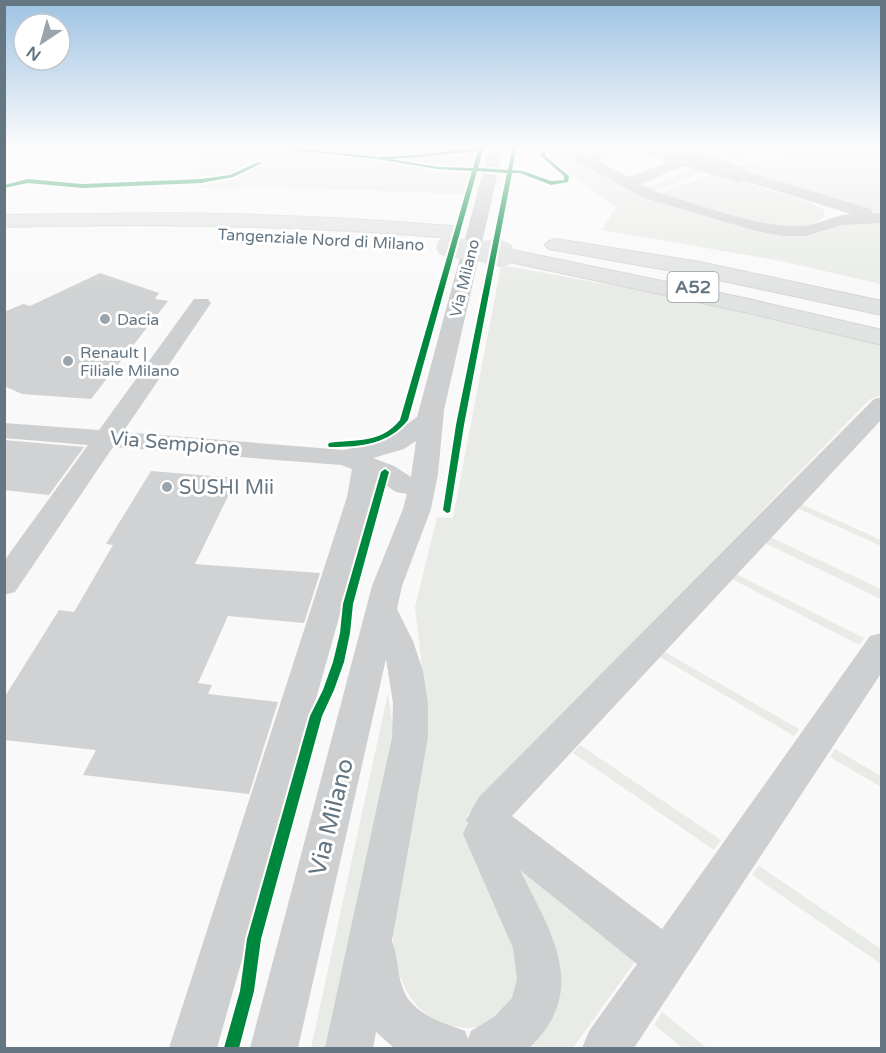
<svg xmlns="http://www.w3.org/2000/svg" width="886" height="1053" viewBox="0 0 886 1053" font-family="'Varela Round',sans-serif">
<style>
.green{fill:#e8ebe6}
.building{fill:#d0d2d3}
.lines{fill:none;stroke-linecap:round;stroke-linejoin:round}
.highway-casing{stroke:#d5d6d6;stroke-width:2}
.minor{fill:#cecfd0;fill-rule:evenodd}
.highway{fill:#e1e2e2;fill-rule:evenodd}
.highway-bridge-far1-casing{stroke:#d5d6d6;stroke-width:20;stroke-linecap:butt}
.highway-bridge-casing{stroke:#d5d6d6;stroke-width:26;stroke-linecap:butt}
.minor-bridge{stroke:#cecfd0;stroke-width:16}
.highway-bridge-far1{stroke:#e1e2e2;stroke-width:19}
.highway-bridge{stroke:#e1e2e2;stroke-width:24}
.cycleway-casing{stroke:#fff;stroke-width:4}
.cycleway{fill:#00873e;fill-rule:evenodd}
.poi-dot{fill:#99a4ac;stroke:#fff;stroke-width:2}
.labels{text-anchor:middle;stroke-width:6;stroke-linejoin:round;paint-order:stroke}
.far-street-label{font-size:16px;fill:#657683;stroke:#fff}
.far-poi-label{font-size:16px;fill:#657683;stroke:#fff;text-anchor:start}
.shield{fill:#fff;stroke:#939fa8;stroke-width:1.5}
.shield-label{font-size:18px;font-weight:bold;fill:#657683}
.street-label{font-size:20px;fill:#657683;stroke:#fff}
.poi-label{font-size:20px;fill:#657683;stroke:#fff;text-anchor:start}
.near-street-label{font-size:24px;fill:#657683;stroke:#fff}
</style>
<rect width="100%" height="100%" fill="#f9f9f9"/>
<path class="green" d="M171,146H478L462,194L277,187L198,188L199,154Z
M553,146H558L648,198L764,233L785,235L814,234L830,229L841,223L860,221L881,223V284L781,261L602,230L616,207L550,160L549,153Z
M755,146L777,150L727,163L651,193L644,189L739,150Z
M804,146H881V213L729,167L773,160Z
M715,173L809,202L823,209L825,216C792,248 697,204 659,193Z
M501,265L708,303L881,344V395L869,400L467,815V825L520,947L516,999C506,1007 495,1021 484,1025C470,1030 456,1028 443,1023C402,1007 392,962 393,923L425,692L415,607L437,517L453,518Z
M801,504L881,540V546L797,508Z
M770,537L881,589V599L765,543Z
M736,574L864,638L859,645L732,579Z
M665,652L799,729L794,736L660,657Z
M388,693L393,729L330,1048H311Z
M580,745L721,840L714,850L573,753Z
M835,749L881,776V787L830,757Z
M506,858L637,959L573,1048H519L530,1037Z
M759,866L881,949V964L752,875Z
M662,1012L707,1048H683L654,1025Z"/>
<path class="building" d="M100,273L159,293L155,299L168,301L91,399L22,394L4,386V312L23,304L30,306Z
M4,440L84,447L49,495L4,490Z
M151,471L237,478L195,564L320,573L304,623L228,616L198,683L212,685L208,694L278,702L249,794L83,775L96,750L4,740V698L59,610L74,612L113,545L106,544Z"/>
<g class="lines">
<defs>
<path id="highway" d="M172,213C265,214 358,218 451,226L458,228L461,232L458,236L451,238C302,225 154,223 4,227V215Z
M556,239L700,262L882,301V315L700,276L549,249L545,245L549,241Z
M503,248L744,298L882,330V345L744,312L495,259L492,254L495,249Z"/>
</defs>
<use href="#highway" class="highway-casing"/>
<path class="minor" d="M490,146H504L444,410L438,474L431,509L402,586L397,609L413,641L423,671L428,703V737L392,941C398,956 397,971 402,986C410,1014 442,1022 465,1031L468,1039L471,1031L494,1017L512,998L517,979L513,948L463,834L468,823L466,820L479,797L874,399L882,397V419L512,816L662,929L870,636L882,633V672L634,1048H582L589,1031L637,964L520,870C550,931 591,990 529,1048H394L376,1032L373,1048H325L392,737L393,703L386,659L298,1048H250L372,586L403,509L407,494L396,492L378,480L217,1048H169L347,497L352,469L341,465L113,447L15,592L4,595V561L88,445L4,438V423L99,430L194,299H208L211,303L123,432L344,450L386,439L417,417ZM416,441L411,477L394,466L373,458L404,449Z
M559,146H574L587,155L610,146H631L598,161L629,177L709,146H730L641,184L656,192C699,204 757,228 801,226C818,225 834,215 851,214L732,177L730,174L738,169L871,209L873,213H882V223L842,225L806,236H782L756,231L644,198L564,154Z"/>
<use href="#highway" class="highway"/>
<defs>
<path id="highway-bridge-far1" d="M446,247L501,254"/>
<path id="highway-bridge" d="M489,252L503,254"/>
</defs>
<use href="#highway-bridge-far1" class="highway-bridge-far1-casing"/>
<use href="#highway-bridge" class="highway-bridge-casing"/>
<path class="minor-bridge" d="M646,146L738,174"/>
<use href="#highway-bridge-far1" class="highway-bridge-far1"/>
<use href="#highway-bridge" class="highway-bridge"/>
<defs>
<path id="cycleway" d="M249,146H270L378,157L421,155L484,146L478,168L508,170L512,150L515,146H520L516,150L512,170L523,171L551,181L564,180V176L541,156L543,146H547L545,156L569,176L568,182L551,185L520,173H512L464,425L450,512L447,513L443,510L456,425L507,173L477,171L408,420C389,444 361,447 332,447H329L328,445L329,443C357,439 380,444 400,420L472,171L437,169L378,159ZM478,151L473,168L437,167L391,159L421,157Z
M258,162L262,163L233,177L201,183L82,188L28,183L4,188V185L28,179L82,184L201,179L230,175Z
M385,469L389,472L353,604L350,633L344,662L334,690L322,716L261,939L254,991L239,1048H224L240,991L247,939L310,716L323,690L333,662L340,633L343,604L381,472Z"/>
</defs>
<use href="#cycleway" class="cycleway-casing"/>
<use href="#cycleway" class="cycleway"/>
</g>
<linearGradient id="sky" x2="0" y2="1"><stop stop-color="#9dc2e2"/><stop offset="0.5" stop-color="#fcfcfc"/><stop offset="1" stop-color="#fcfcfc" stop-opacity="0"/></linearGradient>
<rect width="886" height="294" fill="url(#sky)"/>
<g class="poi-dot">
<circle cx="105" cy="319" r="6"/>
<circle cx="68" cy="361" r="6"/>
<circle cx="167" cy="487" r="6"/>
</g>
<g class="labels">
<g class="far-street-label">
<text transform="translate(321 239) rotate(3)" y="6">Tangenziale Nord di Milano</text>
<text transform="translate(464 278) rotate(-76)" y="6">Via Milano</text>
</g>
<g class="far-poi-label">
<text x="117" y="325">Dacia</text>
<text x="80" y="358">Renault |<tspan x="80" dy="18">Filiale Milano</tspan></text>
</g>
<rect class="shield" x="667.5" y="272" width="51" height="30" rx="4.5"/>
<g class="shield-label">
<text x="693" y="293">A52</text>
</g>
<g class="street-label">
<text transform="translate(175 443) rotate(5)" y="7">Via Sempione</text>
</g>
<g class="poi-label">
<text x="179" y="494">SUSHI Mii</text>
</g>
<g class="near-street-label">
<text transform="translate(331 817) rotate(-76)" y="8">Via Milano</text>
</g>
</g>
<rect width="886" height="1053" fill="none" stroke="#657683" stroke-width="12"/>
<g transform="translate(42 42) rotate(216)"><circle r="28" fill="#ffffff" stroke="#c1c8cd" stroke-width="1.5"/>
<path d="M0-4.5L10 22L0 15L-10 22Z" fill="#99a4ac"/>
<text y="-9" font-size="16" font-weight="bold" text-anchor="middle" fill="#657683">N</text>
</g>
</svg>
